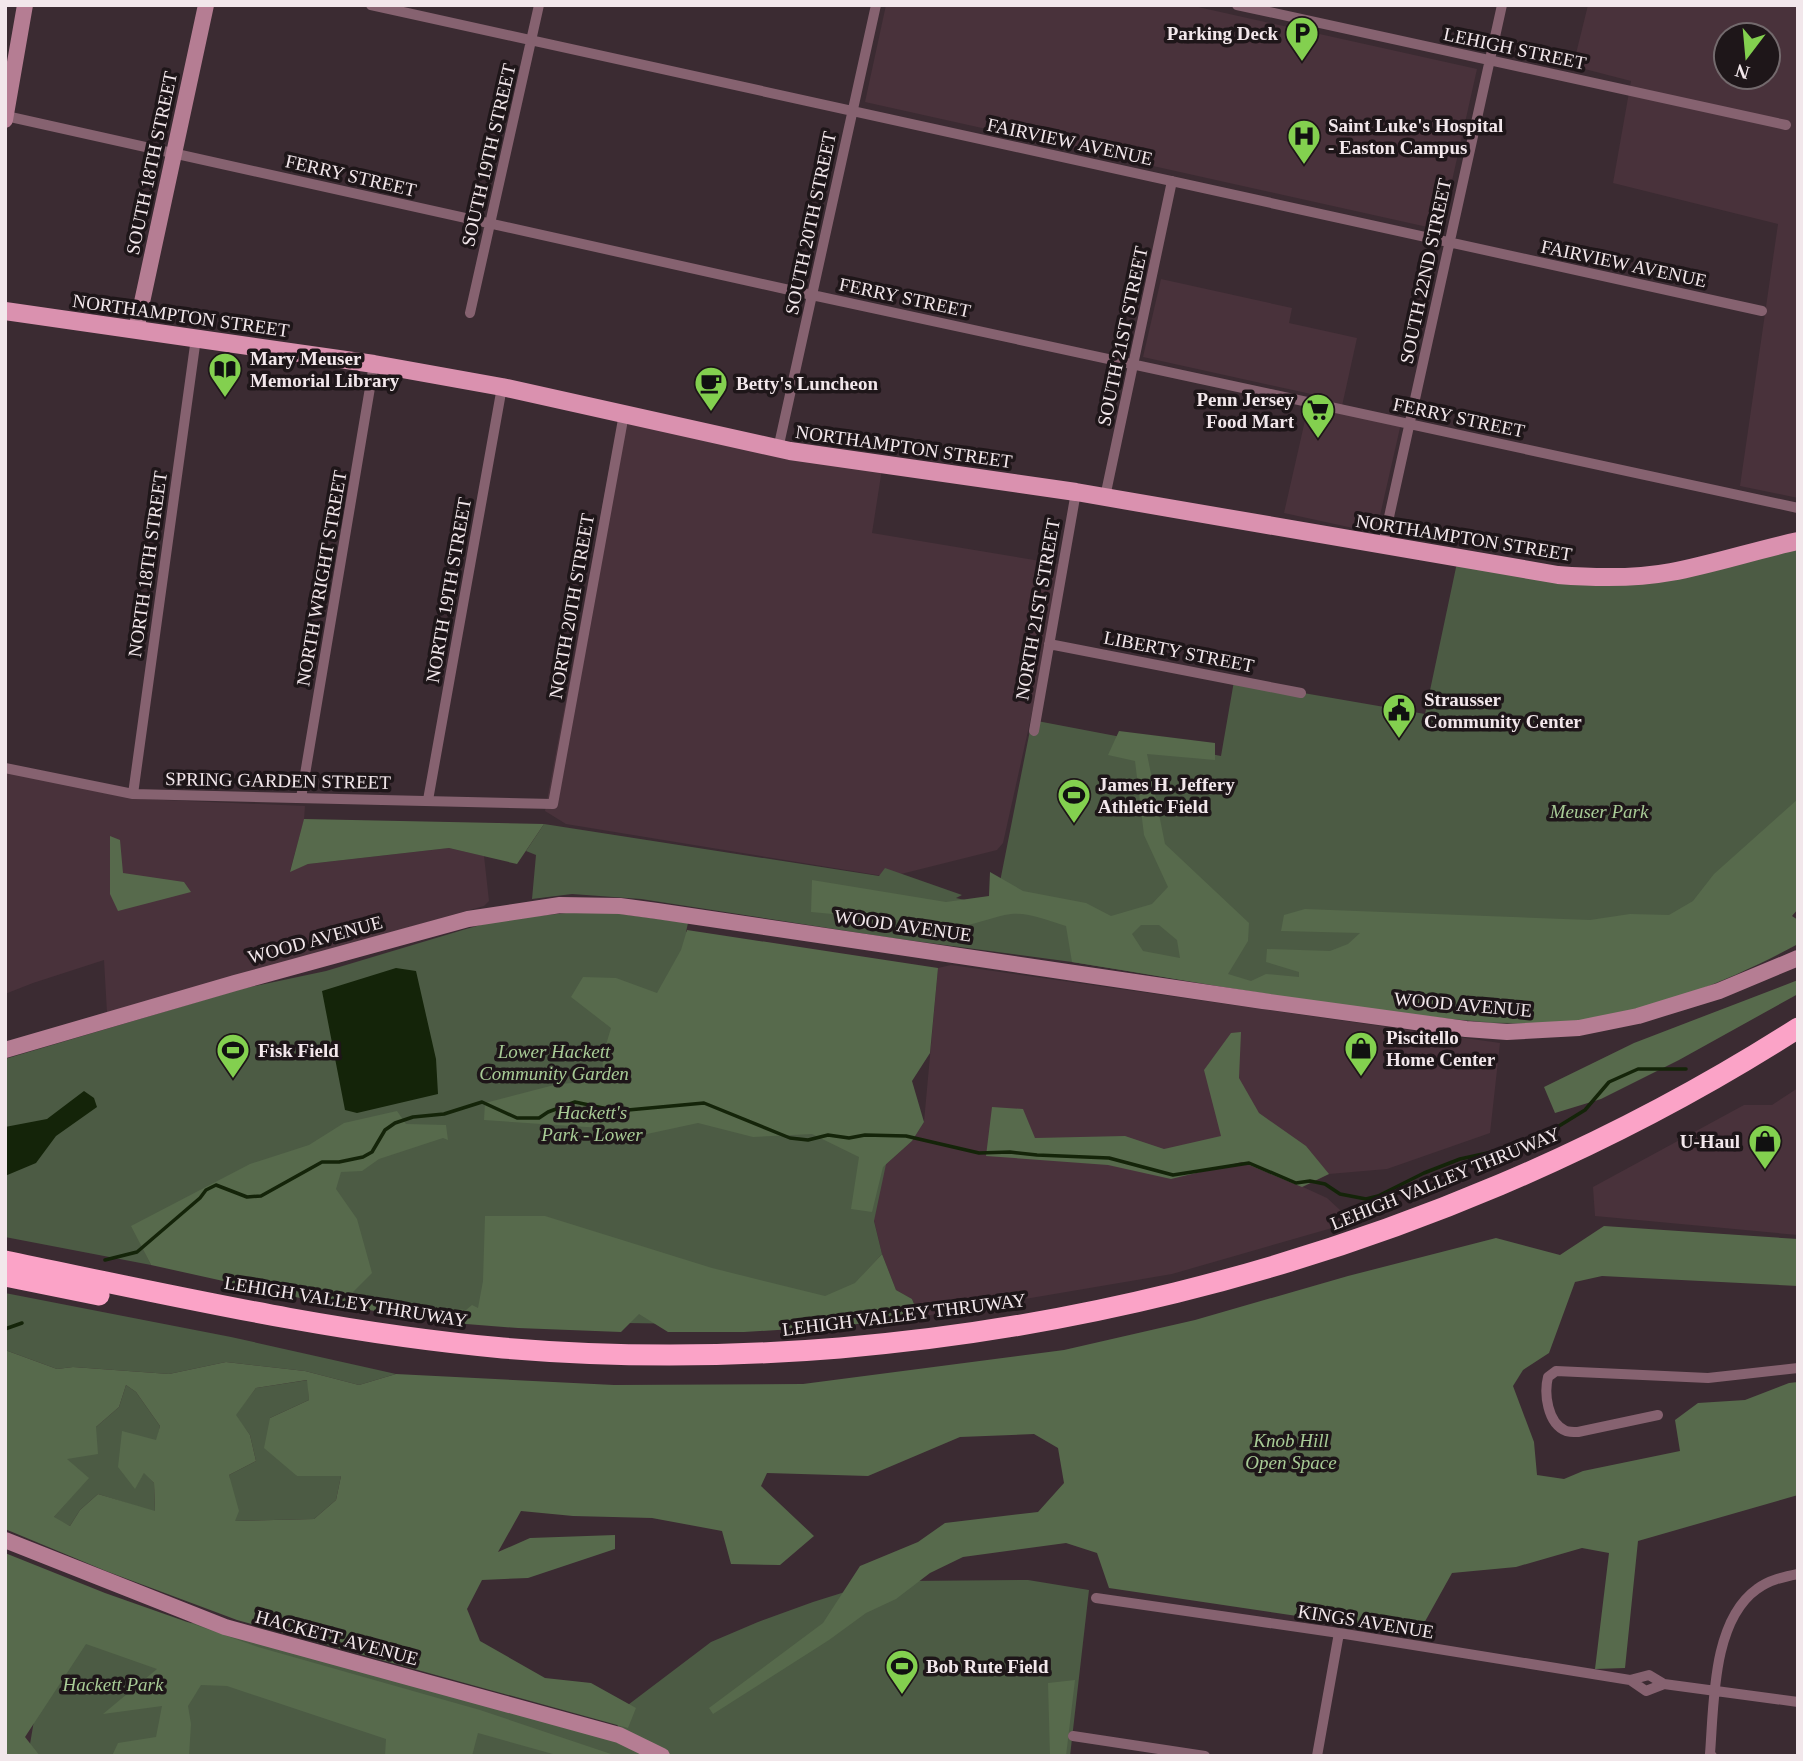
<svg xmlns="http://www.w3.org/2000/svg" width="1803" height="1761" viewBox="0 0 1803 1761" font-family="Georgia,serif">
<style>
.built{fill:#49323b;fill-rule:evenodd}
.green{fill:#4c5b44}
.forest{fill:#576a4c;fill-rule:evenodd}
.water{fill:#142409}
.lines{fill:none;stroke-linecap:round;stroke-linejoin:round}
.stream{stroke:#142409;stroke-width:3.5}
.street{stroke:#866270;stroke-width:10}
.secondary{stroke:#b57d93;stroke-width:16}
.primary{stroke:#da91af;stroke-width:18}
.highway{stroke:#fba3c7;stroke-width:21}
.labels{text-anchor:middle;stroke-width:7;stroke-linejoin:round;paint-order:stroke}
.poi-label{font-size:19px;font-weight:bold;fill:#f2e7eb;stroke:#1e1619;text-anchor:start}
.street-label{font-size:19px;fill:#f2e7eb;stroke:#1e1619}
.park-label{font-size:19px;font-style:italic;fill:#a8cb96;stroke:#1e1619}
</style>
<rect width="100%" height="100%" fill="#3b2b32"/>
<path class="built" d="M886,5H1189L1477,69L1441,230L865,102Z
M1588,5H1798V498L1740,486L1778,224L1613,183L1631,81L1573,66ZM1726,35H1768V77H1726Z
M1161,279L1292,308L1289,323L1357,338L1342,406L1402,419L1376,533L1284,513L1311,394L1143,357Z
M619,417L882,469L872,533L1065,565L1003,843L997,850L889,877L566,824L545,811Z
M5,769L141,799L305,806L304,820L290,871L308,864L449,848L484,856L489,901L484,906L107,1013L104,960L33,983L5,994Z
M951,965L1500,1043L1490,1133L1387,1169L1329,1174L1303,1187L1327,1198L1353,1222L1172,1274L919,1317L912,1299L896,1290L882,1254L872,1212L883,1167L912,1141L924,1122L938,968Z
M1798,1088V1235L1595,1216L1593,1187L1744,1105H1772Z"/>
<path class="green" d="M1798,541V884L1526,1024L1490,1023L1337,1005L1072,962L892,938L641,899L572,894L532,899L536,855L526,851L544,824L879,876L885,868L962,895L956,898L995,907L1032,720L1221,756L1234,681L1425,714L1458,558L1596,578Z
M566,913H614L688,923L686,932L926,975L874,1221L882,1254L863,1275L854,1316L758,1325L560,1322L329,1299L132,1226L151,1265L5,1237V1059L241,989L326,971L466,929L499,920Z
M5,1293L231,1337L396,1374L359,1385L305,1371L226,1362L169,1374L73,1367L57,1369L5,1350Z
M308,1380L309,1400L270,1418L297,1476H341L336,1500L314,1519L234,1521L229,1475L256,1461L250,1435L235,1415L256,1388Z
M126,1385L136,1392L160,1426L157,1440L135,1488L144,1472L154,1483L155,1512L98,1494L80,1510L70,1526L53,1518L88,1478L66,1459L96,1427L119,1407Z
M1028,1580L1089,1590L1070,1756H28L56,1590L136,1616L225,1627L619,1735L616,1714L711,1642L758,1622L813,1602L864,1586L907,1581Z"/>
<path class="forest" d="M1119,731L1215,743V760L1147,754L1165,844L1249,923L1248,941L1228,974L1251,981L1266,974L1299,977V972L1266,962L1267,949L1330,951L1348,944L1360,933L1281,931L1284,915L1305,909L1590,920L1630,914L1669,915L1693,901L1714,874L1798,799V909L1792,916L1798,920V944C1733,979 1656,1011 1583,1020C1514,1028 1445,1019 1377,1010C1275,997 1173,978 1072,962L1066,926C1050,921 1028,912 1011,914C994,916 979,924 961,926L811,912L812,880L946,902L989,896L990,872L1023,891L1086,903L1111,916L1152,904L1168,887L1144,835L1135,761L1108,755ZM1141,925H1159L1177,940L1180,958L1143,951L1132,934Z
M304,819L544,824L517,864L449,848L308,864L290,872Z
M110,836L120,840L123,873L184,882L191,892L118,911L110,894Z
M687,930L938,968L930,1053L912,1081L924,1122L912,1141L883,1167L872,1212L851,1209L859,1157L812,1134L753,1137L698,1123L633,1137L601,1128L484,1120L485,1103L558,1084L602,1081L603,1055L611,1028L571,997L583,977L616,978L657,993L681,950Z
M1798,980V994L1679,1060L1601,1099L1555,1113L1544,1087L1634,1043Z
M1241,1032L1239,1078L1259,1113L1306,1146L1329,1174L1302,1187L1242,1162L1171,1179L1108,1165L986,1156L992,1107L1023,1109L1035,1138L1125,1136L1164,1149L1221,1136L1204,1070L1231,1033Z
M397,1111L406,1124L446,1125L448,1140L443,1138L379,1159L362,1171L341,1172L336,1189L357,1219L372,1273L353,1292L350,1299L466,1310L472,1305L478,1308L483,1281L485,1216H545L712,1268L825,1296L855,1283L882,1254L896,1290L912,1299L919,1317L840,1326L744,1332H668L639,1314L621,1332L518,1328L441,1322L309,1300L151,1265L131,1226L250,1164L309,1145L344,1123Z
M1604,1226L1798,1239V1286L1602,1276L1575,1282L1549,1353L1523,1370L1513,1386L1534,1442L1537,1475L1564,1479L1583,1471L1680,1451L1675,1420L1698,1403L1745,1400L1789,1383L1798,1382V1495L1638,1541L1625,1668L1595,1669L1609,1553L1582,1548L1516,1567L1452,1573L1418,1634L1109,1588L1097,1553L1066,1543L963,1557L930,1573L896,1599L866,1613L829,1640L713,1714L709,1708L823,1623L860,1566L918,1542L945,1523L1038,1512L1064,1483L1058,1448L1034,1434L960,1437L868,1476L767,1473L761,1486L814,1536L780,1565L731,1564L722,1531L652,1518L573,1516L521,1511L498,1552L530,1538L615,1535V1549L528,1578L482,1580L467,1609L480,1641L545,1678L591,1683L636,1708L628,1728L237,1620L106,1571L5,1529V1350L57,1369L73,1367L169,1374L226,1362L305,1371L359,1385L396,1374L614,1385L803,1384L1064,1350L1195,1320L1348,1276L1496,1238L1560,1255ZM307,1380L309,1400L270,1418L264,1448L297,1476H341L336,1500L314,1519L235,1521L239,1511L229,1475L256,1461L250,1435L236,1415L256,1388ZM126,1385L136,1392L160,1426L156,1440L122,1431L118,1467L135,1489L144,1473L154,1483L155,1511L98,1494L80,1510L70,1526L54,1517L89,1478L67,1459L98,1454L96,1427L119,1407Z
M5,1553L105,1593L258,1647L480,1710L617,1756H560L478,1733L472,1756H385L386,1739L227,1686L201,1685L188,1706L191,1724L189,1756H112L118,1743L156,1737L162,1706L103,1714L157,1669L86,1644L25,1737L40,1756H5Z
M1075,1680L1066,1756H1050L1048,1683Z"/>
<path class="water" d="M396,968L416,971L436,1059L438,1094L357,1113L345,1110L322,991Z
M84,1091L94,1098L97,1107L56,1136L36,1163L5,1176V1127L47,1119Z"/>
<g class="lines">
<path class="stream" d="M105,1260L137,1252L200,1198L206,1190L216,1185L247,1197L261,1196L322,1162H339L363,1157L372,1152L385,1130L395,1123L413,1117L444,1114L482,1102L517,1118H539L548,1112L575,1102L617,1111L704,1103L790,1138L808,1140L828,1135L849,1138L865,1135L906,1136L979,1153L1010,1152L1037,1155L1109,1158L1173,1175L1249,1163L1296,1183L1310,1181L1325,1184L1340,1194L1366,1199L1378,1196L1424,1173L1460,1159L1524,1145L1559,1126L1585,1110L1609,1082L1638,1069H1686
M5,1329L22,1323"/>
<path class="street" d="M371,5L1762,311
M1237,5L1786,125
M6,116L812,295L1798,508
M470,313L539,5
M778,449L876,5
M1105,497L1172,181
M1383,544L1502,5
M1049,644L1301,693
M1034,731L1076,492
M5,768L133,794L553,804L624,414
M133,794L196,338
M301,798L374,364
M428,800L502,387
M1658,1415L1578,1432C1574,1432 1569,1432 1566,1431C1547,1423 1544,1393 1548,1377L1556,1371L1708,1378L1798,1368
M1096,1598L1339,1633L1630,1680L1646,1691L1664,1684L1798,1702
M1630,1680L1649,1675L1664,1684
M1073,1736L1205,1756
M1317,1756L1339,1633
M1712,1756L1710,1754C1714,1704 1712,1621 1757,1589C1769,1580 1783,1577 1798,1574"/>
<path class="secondary" d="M5,120L25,5
M136,330L206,5
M5,1050L235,983L468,919L560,905L620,906L657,911L1263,1001L1466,1029L1507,1032L1579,1028L1638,1016L1719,991L1798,958
M5,1540L225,1627L619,1735L662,1756"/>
<path class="primary" d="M5,311L374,364L502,387L790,451L1076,492L1558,575C1596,578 1634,579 1671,572C1714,564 1756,550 1798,541"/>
<path class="highway" d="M5,1261C170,1295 335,1333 503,1348C947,1386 1422,1269 1798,1028
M5,1276L99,1295"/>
</g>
<defs>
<symbol id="parking-pin" viewBox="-11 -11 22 30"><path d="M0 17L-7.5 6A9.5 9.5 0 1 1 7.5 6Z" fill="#83d04f" stroke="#1e1619"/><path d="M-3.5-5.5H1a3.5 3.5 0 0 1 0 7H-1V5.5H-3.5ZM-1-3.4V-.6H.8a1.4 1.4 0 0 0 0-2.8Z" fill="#111"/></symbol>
<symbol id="hospital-pin" viewBox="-11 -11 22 30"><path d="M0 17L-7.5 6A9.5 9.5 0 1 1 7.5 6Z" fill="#83d04f" stroke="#1e1619"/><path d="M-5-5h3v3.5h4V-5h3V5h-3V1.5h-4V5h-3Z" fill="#111"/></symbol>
<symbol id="library-pin" viewBox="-11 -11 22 30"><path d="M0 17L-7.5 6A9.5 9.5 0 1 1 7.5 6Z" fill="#83d04f" stroke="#1e1619"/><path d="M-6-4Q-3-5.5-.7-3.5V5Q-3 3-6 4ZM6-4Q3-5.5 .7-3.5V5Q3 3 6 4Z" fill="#111"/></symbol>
<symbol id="cafe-pin" viewBox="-11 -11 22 30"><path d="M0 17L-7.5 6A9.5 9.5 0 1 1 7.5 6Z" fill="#83d04f" stroke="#1e1619"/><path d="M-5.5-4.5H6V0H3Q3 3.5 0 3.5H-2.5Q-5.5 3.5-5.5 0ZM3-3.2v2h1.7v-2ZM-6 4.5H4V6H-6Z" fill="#111"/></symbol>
<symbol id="supermarket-pin" viewBox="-11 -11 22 30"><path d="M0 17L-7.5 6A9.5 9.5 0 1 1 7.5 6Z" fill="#83d04f" stroke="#1e1619"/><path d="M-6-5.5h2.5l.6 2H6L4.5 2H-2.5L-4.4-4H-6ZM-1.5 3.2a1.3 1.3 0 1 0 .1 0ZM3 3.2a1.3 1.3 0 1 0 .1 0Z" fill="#111"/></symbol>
<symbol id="civic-pin" viewBox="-11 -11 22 30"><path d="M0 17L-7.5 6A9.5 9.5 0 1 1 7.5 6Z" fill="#83d04f" stroke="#1e1619"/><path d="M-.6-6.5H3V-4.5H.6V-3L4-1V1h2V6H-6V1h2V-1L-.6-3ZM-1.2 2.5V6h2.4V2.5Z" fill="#111"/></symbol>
<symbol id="stadium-pin" viewBox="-11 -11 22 30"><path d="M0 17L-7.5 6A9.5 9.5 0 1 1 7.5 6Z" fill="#83d04f" stroke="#1e1619"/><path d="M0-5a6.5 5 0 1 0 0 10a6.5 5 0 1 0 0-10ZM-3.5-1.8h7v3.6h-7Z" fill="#111"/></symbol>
<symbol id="shop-pin" viewBox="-11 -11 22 30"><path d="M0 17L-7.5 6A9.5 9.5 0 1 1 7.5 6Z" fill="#83d04f" stroke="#1e1619"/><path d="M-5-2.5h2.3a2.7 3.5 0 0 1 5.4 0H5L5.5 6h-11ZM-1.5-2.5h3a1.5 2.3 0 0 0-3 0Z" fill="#111"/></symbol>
</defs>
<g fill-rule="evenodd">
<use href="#parking-pin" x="1283" y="14" width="38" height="52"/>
<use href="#hospital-pin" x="1285" y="117" width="38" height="52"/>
<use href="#library-pin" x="206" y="350" width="38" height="52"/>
<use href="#cafe-pin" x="692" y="364" width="38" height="52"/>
<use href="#supermarket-pin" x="1299" y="391" width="38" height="52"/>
<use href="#civic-pin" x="1380" y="691" width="38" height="52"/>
<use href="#stadium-pin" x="1055" y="776" width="38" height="52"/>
<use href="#shop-pin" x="1342" y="1029" width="38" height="52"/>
<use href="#stadium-pin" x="214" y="1031" width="38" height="52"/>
<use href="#shop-pin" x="1746" y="1122" width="38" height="52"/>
<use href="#stadium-pin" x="883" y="1647" width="38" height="52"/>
</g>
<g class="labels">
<g class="poi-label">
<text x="1278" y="40" text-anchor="end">Parking Deck</text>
<text x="1328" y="132">Saint Luke's Hospital<tspan x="1328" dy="22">- Easton Campus</tspan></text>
<text x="250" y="365">Mary Meuser<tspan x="250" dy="22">Memorial Library</tspan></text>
<text x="736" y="390">Betty's Luncheon</text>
<text x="1294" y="406" text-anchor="end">Penn Jersey<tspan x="1294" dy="22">Food Mart</tspan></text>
<text x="1424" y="706">Strausser<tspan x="1424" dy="22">Community Center</tspan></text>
<text x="1098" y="791">James H. Jeffery<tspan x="1098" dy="22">Athletic Field</tspan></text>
<text x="1386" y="1044">Piscitello<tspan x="1386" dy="22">Home Center</tspan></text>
<text x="258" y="1057">Fisk Field</text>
<text x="1740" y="1148" text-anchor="end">U-Haul</text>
<text x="926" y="1673">Bob Rute Field</text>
</g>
<g class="street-label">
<text transform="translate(1515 48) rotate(12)" y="7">LEHIGH STREET</text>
<text transform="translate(1070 141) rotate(12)" y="7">FAIRVIEW AVENUE</text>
<text transform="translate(488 155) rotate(-77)" y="7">SOUTH 19TH STREET</text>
<text transform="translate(151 163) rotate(-78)" y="7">SOUTH 18TH STREET</text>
<text transform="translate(351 175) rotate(13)" y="7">FERRY STREET</text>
<text transform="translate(810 223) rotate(-78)" y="7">SOUTH 20TH STREET</text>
<text transform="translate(1624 263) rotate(12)" y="7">FAIRVIEW AVENUE</text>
<text transform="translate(1425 271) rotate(-78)" y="7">SOUTH 22ND STREET</text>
<text transform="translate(905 297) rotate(12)" y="7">FERRY STREET</text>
<text transform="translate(181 315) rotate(8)" y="7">NORTHAMPTON STREET</text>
<text transform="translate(1122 336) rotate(-78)" y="7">SOUTH 21ST STREET</text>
<text transform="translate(1459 417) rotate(12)" y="7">FERRY STREET</text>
<text transform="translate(904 446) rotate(8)" y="7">NORTHAMPTON STREET</text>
<text transform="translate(1464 537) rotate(9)" y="7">NORTHAMPTON STREET</text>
<text transform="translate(147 564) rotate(-82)" y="7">NORTH 18TH STREET</text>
<text transform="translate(321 578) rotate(-80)" y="7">NORTH WRIGHT STREET</text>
<text transform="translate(448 590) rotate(-80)" y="7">NORTH 19TH STREET</text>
<text transform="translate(571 606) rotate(-80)" y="7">NORTH 20TH STREET</text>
<text transform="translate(1037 609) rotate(-80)" y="7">NORTH 21ST STREET</text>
<text transform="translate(1179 651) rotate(11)" y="7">LIBERTY STREET</text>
<text transform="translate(278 780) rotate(1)" y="7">SPRING GARDEN STREET</text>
<text transform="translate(903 925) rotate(8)" y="7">WOOD AVENUE</text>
<text transform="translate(315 939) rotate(-15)" y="7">WOOD AVENUE</text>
<text transform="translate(1463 1004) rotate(5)" y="7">WOOD AVENUE</text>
<text transform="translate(1445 1178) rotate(-22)" y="7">LEHIGH VALLEY THRUWAY</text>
<text transform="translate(346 1301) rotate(9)" y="7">LEHIGH VALLEY THRUWAY</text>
<text transform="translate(904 1314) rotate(-7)" y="7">LEHIGH VALLEY THRUWAY</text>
<text transform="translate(1366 1621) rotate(9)" y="7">KINGS AVENUE</text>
<text transform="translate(337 1637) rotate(15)" y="7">HACKETT AVENUE</text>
</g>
<g class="park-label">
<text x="1599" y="818">Meuser Park</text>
<text x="554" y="1058">Lower Hackett<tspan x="554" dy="22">Community Garden</tspan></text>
<text x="592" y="1119">Hackett's<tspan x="592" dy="22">Park - Lower</tspan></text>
<text x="1291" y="1447">Knob Hill<tspan x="1291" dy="22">Open Space</tspan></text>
<text x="113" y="1691">Hackett Park</text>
</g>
</g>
<rect width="1803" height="1761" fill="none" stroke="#f2e7eb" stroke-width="14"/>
<g transform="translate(1747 56) rotate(196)"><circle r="33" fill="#1e1619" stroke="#736a6d" stroke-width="2"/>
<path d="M0-5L12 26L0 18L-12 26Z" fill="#83d04f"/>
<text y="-10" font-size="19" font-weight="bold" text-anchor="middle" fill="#f2e7eb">N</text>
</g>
</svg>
